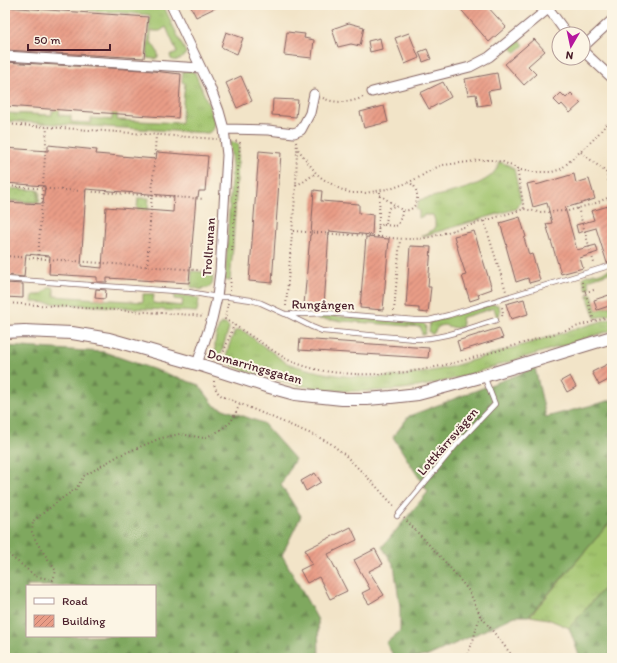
<svg xmlns="http://www.w3.org/2000/svg" width="617" height="663" viewBox="0 0 617 663" font-family="Itim,sans-serif">
<style>
.grass{fill:url(#grass-tufts);stroke:#74704b}
.forest{fill:url(#forest-firs);stroke:#646445;fill-rule:evenodd}
.park{fill:url(#park-dots);stroke:#74704b}
.building{fill:url(#building-hatch);fill-rule:evenodd}
.lines{fill:none;stroke-linecap:round;stroke-linejoin:round}
.service-casing{stroke:#856462;stroke-width:6}
.minor-casing{stroke:#856462;stroke-width:11}
.tertiary-casing{stroke:#856462;stroke-width:14}
.path{stroke:#856462;stroke-width:2;stroke-dasharray:1 3;stroke-linecap:butt}
.service{stroke:#fff;stroke-width:4.5}
.minor{stroke:#fff;stroke-width:9}
.tertiary{stroke:#fff;stroke-width:12}
.labels{text-anchor:middle;stroke-width:4;stroke-linejoin:round;paint-order:stroke}
.street-label{font-size:13px;fill:#4a1f2b;stroke:#fcf5e5}
</style>
<defs>
<pattern id="grass-tufts" width="24" height="20" patternUnits="userSpaceOnUse"><rect width="24" height="20" fill="#9fc26b"/><path d="M3 7l-1-3M5 7V3M7 7l1-3M15 17l-1-3M17 17v-4M19 17l1-3" fill="none" stroke="#8aa65d"/></pattern>
<pattern id="forest-firs" width="22" height="20" patternUnits="userSpaceOnUse"><rect width="22" height="20" fill="#7fa85f"/><path d="M5 1l3.5 6h-7zM16 11l3.5 6h-7z" fill="#6a884f"/></pattern>
<pattern id="park-dots" width="8" height="8" patternUnits="userSpaceOnUse"><rect width="8" height="8" fill="#9fc26b"/><path d="M2 2h.1M6 6h.1" fill="none" stroke="#8aa65d" stroke-width="1.8" stroke-linecap="round"/></pattern>
<pattern id="building-hatch" width="6" height="6" patternUnits="userSpaceOnUse"><rect width="6" height="6" fill="#e99d87"/><path d="M-1 1l2-2M0 6l6-6M5 7l2-2" fill="none" stroke="#bf7f6f"/></pattern>
</defs>
<rect width="100%" height="100%" fill="#fcf5e5"/>
<filter id="ink" filterUnits="userSpaceOnUse"><feTurbulence type="fractalNoise" baseFrequency=".025" numOctaves="2"/><feDisplacementMap in="SourceGraphic" scale="8" xChannelSelector="R" yChannelSelector="G"/><feConvolveMatrix kernelMatrix="1 2 1 2 8 2 1 2 1" color-interpolation-filters="sRGB"/></filter>
<filter id="wash" filterUnits="userSpaceOnUse"><feTurbulence type="fractalNoise" baseFrequency=".012" numOctaves="4" result="noise"/><feDisplacementMap in="SourceGraphic" scale="16" xChannelSelector="R" yChannelSelector="G"/><feGaussianBlur stdDeviation="0.9" result="paint"/><feColorMatrix in="noise" values="0 0 0 0 0 0 0 0 0 0 0 0 0 0 0 0 0 1.4 0 .05"/><feComposite in="paint" operator="in"/></filter>
<g filter="url(#wash)">
<rect width="100%" height="100%" fill="#f2e4c8"/>
<path class="grass" d="M89,5H163L186,53C183,58 176,63 171,59L170,55L177,52L166,27L160,31H151C151,34 150,38 151,41C153,47 159,50 158,57L155,59L147,58L150,15L88,10Z
M520,40L524,45L516,52H515L511,48L512,46Z
M183,71H192L195,73L209,106L215,123L213,130L208,133L5,121V113L52,115V111H55L56,89H62L59,115L71,116V122L91,123V118L112,120L113,89L119,94L117,120L181,123L185,83L182,82Z
M231,142L237,143L239,146L233,247L230,281L225,280L230,197L232,167L230,143Z
M499,162L509,165L514,169L521,200C521,204 518,206 515,209L423,236H421L435,229V221L433,215H425L419,218V211L416,209L419,200C438,195 484,188 495,171C497,169 498,165 499,162Z
M38,190L40,192L39,203L5,201V200L37,202Z
M612,269V272L588,280L590,288L588,290L586,289L583,279L585,276L594,273L597,274Z
M192,271L212,273C214,283 213,289 202,288V290L191,287Z
M50,287H53L54,289V296L143,302V294H154L153,303L182,306L183,300L174,299L175,295C183,296 192,295 199,299L197,312L32,302L33,295H40Z
M588,294H592L596,310L612,306V314L595,318L588,298Z
M493,304L498,305C500,309 501,313 498,317H497L494,308L461,318L463,327L456,328L443,325L438,327L433,334H432L429,332L430,322Z
M318,315H321L422,323C427,324 426,329 425,334L422,335L421,327L317,319Z
M612,318V330C575,342 539,353 502,364C474,373 446,382 417,387C384,392 348,393 315,388C298,386 281,381 265,376C257,374 229,368 227,360C225,353 232,338 235,331L240,330L245,332C254,339 263,346 272,352C277,356 282,360 287,363C295,366 303,368 311,370C357,382 405,378 450,367Z
M221,323C225,324 228,324 229,328L220,357H218C212,348 216,332 221,323Z
M612,520V579L569,628L548,619L530,616Z"/>
<path class="forest" d="M5,346L104,352L199,385L215,406L263,423L295,459L281,485L301,516L282,555L318,620L319,658H5ZM27,586H155V636H27Z
M535,368L546,417L612,400V520L529,616H515L472,636L428,656L412,658H395L386,643L400,631V607L394,565L382,547L428,492L393,437L409,416Z
M612,579V658H580L569,628Z"/>
<path class="park" d="M5,188L38,190L37,202L5,200Z
M138,198H149L148,210L137,209Z"/>
<g id="blocks">
<path class="building" d="M190,5H221L196,17Z
M457,5H486L506,27L489,42Z
M5,7L148,17L144,58L5,50Z
M349,23L364,27L360,46L351,44L338,47L332,29Z
M226,32L243,38L237,54L221,47Z
M287,32L305,34L304,38L314,40L312,58L284,55Z
M409,33L419,58L405,64L395,38Z
M380,38L382,49L370,52L368,41Z
M534,39L545,51L528,66L536,74L524,85L505,64Z
M427,49L431,59L423,62L419,52Z
M5,62L143,70L181,74L178,118L5,106Z
M497,73L500,89L488,91L491,104L478,106L476,94L468,95L465,79Z
M241,76L252,101L237,108L226,83Z
M443,82L451,97L429,109L420,93Z
M561,93L566,98L571,93L581,103L570,113L562,104L560,106L554,100Z
M273,99L298,100L296,117L272,115Z
M384,106L388,122L364,128L360,112Z
M48,145L97,150L96,154L156,159L157,152L208,156L205,191H199L198,197H196L189,283L107,278V282H97V277L49,274L50,256L26,254L24,277L5,275V202L43,204L45,186L5,183V148L48,151ZM86,189L174,196L173,212L106,207L102,268L81,266Z
M259,151L281,153L272,283L249,281Z
M574,174L576,183L589,179L595,199L565,208L577,250L596,245L598,252L580,258L583,268L561,274L546,224L552,223L547,203L533,207L527,184L535,182L536,185Z
M314,190L322,191L321,201L359,204V213L373,215L372,235L329,231L324,306L304,305L310,235H311Z
M612,205V261L607,263L596,228L578,233L576,225L594,220L591,211Z
M520,217L526,237L524,238L529,255L532,254L540,280L529,283L528,278L516,282L506,246H507L500,223Z
M474,231L492,289L478,294L479,298L470,301L462,276L466,275L460,257L454,236Z
M366,237L389,239L383,310L360,308Z
M410,246L431,247L428,287H431L428,313L419,312V308L406,307Z
M5,283L23,284V298L5,297Z
M96,289L106,290L105,299L95,298Z
M612,294V305L597,310L594,300Z
M524,299L528,314L511,319L506,304Z
M499,328L503,338L460,351L457,341Z
M300,339L429,348L428,358L299,350Z
M612,362V378L599,385L592,372Z
M570,376L576,387L567,392L561,381Z
M315,473L321,482L306,491L301,481Z
M351,527L357,540L328,554L347,591L330,599L319,577L307,583L300,570L312,564L305,550Z
M375,549L383,564L369,571L384,595L369,604L362,593L370,589L354,560Z"/>
</g>
</g>
<g filter="url(#ink)">
<use href="#blocks" fill-opacity="0" stroke="#856462" stroke-width="1"/>
<g class="lines">
<defs>
<path id="service" d="M5,279L189,292L217,297H229L251,300L261,303L285,314H302L327,313L415,320H429L449,315L612,265
M286,314L312,327L322,331L415,339C443,339 469,328 496,320
M397,516L456,445L495,404L484,376"/>
<path id="minor" d="M171,5L210,87L219,111L224,129L227,155L220,272L217,297L212,319L197,364
M546,5L567,34
M583,47L612,20
M583,51L612,78
M5,56L201,68
M372,92L470,67L489,57L548,9
M224,129L268,130L294,133L301,130L310,113L314,94"/>
<path id="tertiary" d="M5,332L24,331L72,333L109,339L204,366L266,386L295,394L342,399H367L391,397L418,394L433,390L484,376L612,337"/>
</defs>
<use href="#service" class="service-casing"/>
<use href="#minor" class="minor-casing"/>
<use href="#tertiary" class="tertiary-casing"/>
<path class="path" d="M323,98C335,104 353,103 365,96
M5,124L217,139
M296,142L297,148L316,173L323,179L340,189L351,193H365L393,188L407,183L409,182L420,177L426,173L435,168L443,165L469,162L479,160H492L503,162L521,170L532,172H552L561,169L571,160L593,140L612,118
M581,152L606,172L612,196
M517,168L524,209
M296,185L303,182L316,173
M5,186L204,199
M380,195L402,210C416,213 421,197 414,186C413,185 410,183 409,182
M578,208L594,263
M484,221L506,291
M384,225L395,226L398,225L402,214V210
M378,227L386,223L388,210L389,208L395,206
M293,231C320,233 346,235 373,236C393,238 411,241 431,237L517,211L524,209L539,212L568,211L596,203L612,196
M378,237L380,191
M232,251L240,143L235,141
M5,256L211,271
M38,259L47,127
M147,267L156,135
M582,282L594,321
M230,291L231,275
M585,292L594,290
M5,303L194,315L203,317
M228,303L225,319L286,359C304,367 323,372 342,373C403,379 453,364 510,347C544,337 578,326 612,316
M286,306L296,185L297,148
M394,311L400,240
M502,316L503,313L502,307
M221,359L234,325
M214,381C214,387 217,393 222,396L316,436L330,443L344,454L373,483L395,507
M404,518L447,564L469,591L480,615L514,658
M5,552L22,565L35,576L53,580L56,571L37,543L32,532L33,521L61,499L76,489L84,476L118,456L161,438L180,434L204,438L219,431L231,422L240,404
M466,658L473,641L480,615"/>
<use href="#service" class="service"/>
<use href="#minor" class="minor"/>
<use href="#tertiary" class="tertiary"/>
</g>
</g>
<g class="labels">
<g class="street-label">
<text transform="translate(208 247) rotate(-86)" y="5">Trollrunan</text>
<text transform="translate(323 304) rotate(1)" y="5">Rungången</text>
<text transform="translate(255 366) rotate(16)" y="5">Domarringsgatan</text>
<text transform="translate(447 441) rotate(-49)" y="5">Lottkärrsvägen</text>
</g>
</g>
<rect width="617" height="663" fill="none" stroke="#fcf5e5" stroke-width="20"/>
<rect x="26" y="585" width="130" height="52" fill="#fcf5e5" stroke="#b59f9b"/>
<rect x="34" y="598" width="20" height="6" fill="#ffffff" stroke="#b59f9b"/>
<text x="62" y="605" font-size="12" fill="#4a1f2b">Road</text>
<rect x="34" y="615" width="20" height="12" fill="url(#building-hatch)" stroke="#b59f9b"/>
<text x="62" y="625" font-size="12" fill="#4a1f2b">Building</text>
<g transform="translate(571 46) rotate(189)"><circle r="19" fill="#fcf5e5" stroke="#b59f9b"/>
<path d="M0-3L7 15L0 10L-7 15Z" fill="#b5179e"/>
<text y="-6" font-size="11" font-weight="bold" text-anchor="middle" fill="#4a1f2b">N</text>
</g>
<path d="M28 44v6h82v-6" fill="none" stroke="#4a1f2b" stroke-width="2"/>
<text x="34" y="44" font-size="12" fill="#4a1f2b" stroke="#fcf5e5" stroke-width="3" paint-order="stroke">50 m</text>
</svg>
